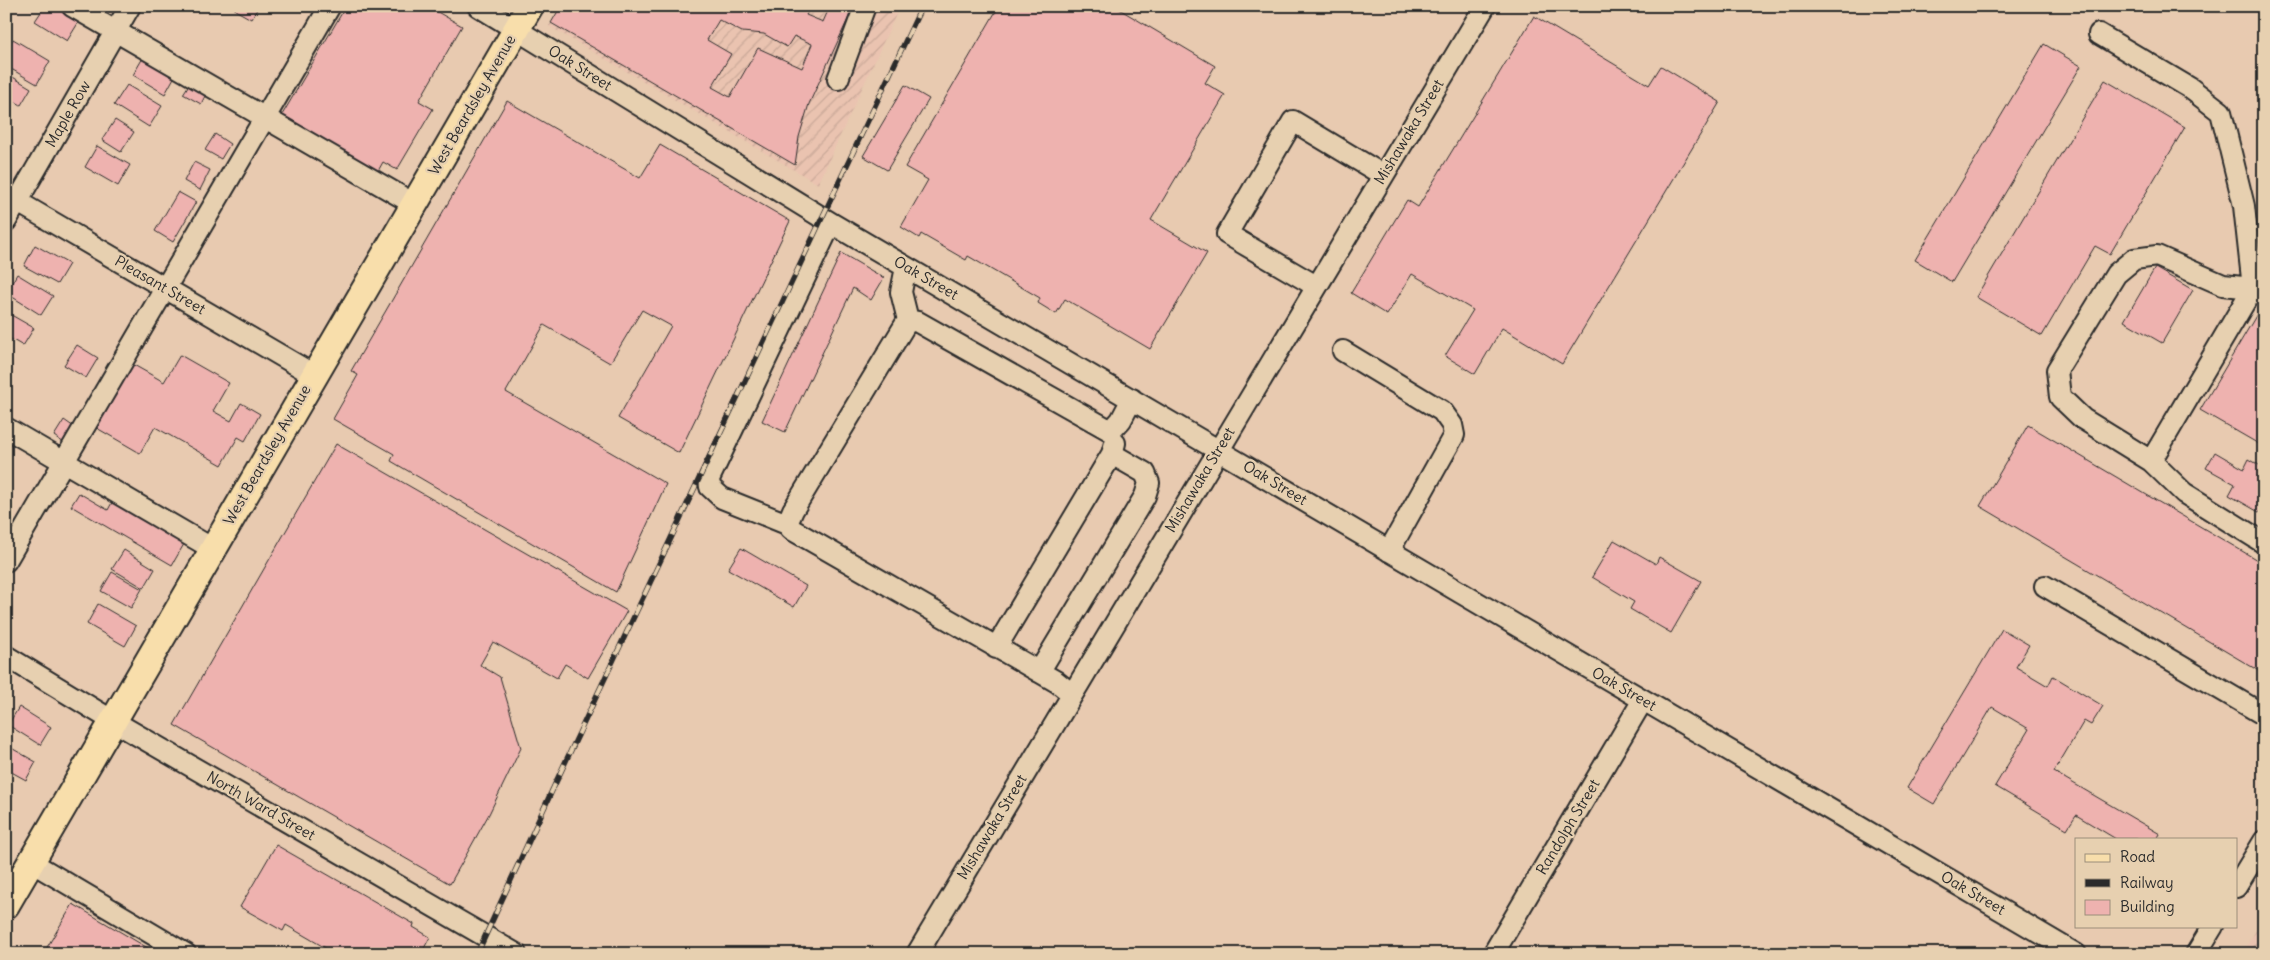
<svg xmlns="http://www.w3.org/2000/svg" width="2270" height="960" viewBox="0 0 2270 960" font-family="Delius,sans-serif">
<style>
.industrial{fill:url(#industrial-furrows)}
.building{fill:#eeb2af;stroke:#2b2b2b;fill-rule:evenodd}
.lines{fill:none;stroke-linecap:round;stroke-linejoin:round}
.minor-casing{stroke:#2b2b2b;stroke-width:24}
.major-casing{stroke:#2b2b2b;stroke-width:30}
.minor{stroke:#e7d0b0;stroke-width:20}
.major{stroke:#f8deab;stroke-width:26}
.rail-casing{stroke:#2b2b2b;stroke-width:5.5}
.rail{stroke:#e7d0b0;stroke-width:4;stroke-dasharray:11;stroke-linecap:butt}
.labels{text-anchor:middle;stroke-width:4.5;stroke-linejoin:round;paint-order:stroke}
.street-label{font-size:15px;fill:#2b2b2b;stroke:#e7d0b0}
</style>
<defs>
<pattern id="industrial-furrows" width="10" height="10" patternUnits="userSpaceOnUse" patternTransform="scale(1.25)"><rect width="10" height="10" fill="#eac3b0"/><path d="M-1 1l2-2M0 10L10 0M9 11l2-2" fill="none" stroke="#c9a898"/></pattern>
</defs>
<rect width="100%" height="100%" fill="#e8cab0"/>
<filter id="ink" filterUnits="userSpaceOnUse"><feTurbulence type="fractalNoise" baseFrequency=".02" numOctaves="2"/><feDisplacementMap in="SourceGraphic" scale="10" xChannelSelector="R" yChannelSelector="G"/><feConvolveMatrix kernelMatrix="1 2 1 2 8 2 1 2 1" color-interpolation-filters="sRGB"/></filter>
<g filter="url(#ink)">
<path class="industrial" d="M561,6H900L818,184L549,26Z
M2264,917V954H2242Z"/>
<path class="building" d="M45,6H59L80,20L67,41L35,21Z
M236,6H259L251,19L235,10Z
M346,6H427L462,26L419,101L433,109L397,170L383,162L378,171L282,115Z
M561,6H811L806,15L823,22L830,6H854L809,104L799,137L795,165L551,23ZM719,20L742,32L764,34L787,47L794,36L812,44L802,68L758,48L730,97L712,87L731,54L707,40Z
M999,6H1114L1215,66L1205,83L1225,95L1151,220L1207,253L1150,349L1065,299L1056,314L1038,303L1040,298L968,256L966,260L921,234L919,238L901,227L928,180L905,167Z
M1534,16L1649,85L1661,66L1720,102L1562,364L1502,328L1475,374L1445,356L1473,310L1412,274L1387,315L1351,293L1407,200L1418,207Z
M13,39L50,61L37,84L6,66V51Z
M2044,44L2081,66L1952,282L1915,260Z
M144,56L176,74L165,94L133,75Z
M6,73L31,88L21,105L6,96Z
M2105,80L2185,127L2110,254L2095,246L2042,336L1976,297Z
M190,83L207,92L201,104L183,94Z
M127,85L162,106L149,127L114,105Z
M905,85L929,99L887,170L863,156Z
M507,101L640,178L660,145L790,221L679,453L618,418L671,326L642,310L610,363L544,325L506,392L666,484L616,592L391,461L394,454L333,419L358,375L351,371Z
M115,120L134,132L121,152L102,140Z
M215,134L230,144L221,159L205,150Z
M97,146L130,165L118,186L85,167Z
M194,162L210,170L200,190L184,181Z
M178,192L196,202L173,242L155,231Z
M35,245L69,264L57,284L24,266Z
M841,253L884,278L871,300L853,288L785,432L762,421Z
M2155,268L2193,290L2162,343L2124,321Z
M17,274L53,296L41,315L6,293Z
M2260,309L2264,311V447L2200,410Z
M6,312L34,328L23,346L6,336Z
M77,345L98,358L86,378L64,365Z
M180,355L229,383L213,411L231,421L241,403L260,414L245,441L238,437L222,465L155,427L140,453L95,427L132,364L164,382Z
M64,420L74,427L64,443L54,436Z
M2028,425L2264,564V674L1980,506Z
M336,444L627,611L588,678L565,664L557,678L493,642L480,665L500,677L521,748L489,814L450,884L174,725Z
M2215,452L2244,469L2249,459L2264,468V515L2229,495L2235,484L2206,468Z
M79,493L108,510L116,495L188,537L172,565L71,506Z
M1614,540L1656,564L1659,557L1701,581L1671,633L1630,609L1634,602L1592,577Z
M741,548L806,586L794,607L728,569Z
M124,550L155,569L144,588L112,569Z
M112,572L142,589L131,608L101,591Z
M98,604L136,626L125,646L87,624Z
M2002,629L2029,645L2016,667L2048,686L2053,676L2103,706L2091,725L2084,721L2054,772L2160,834L2157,839H2116L2076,815L2067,829L1995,786L2029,729L1992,707L1934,804L1907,788Z
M19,707L51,727L40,745L8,725Z
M6,745L36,762L26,780L6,769Z
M6,792L13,796L6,807Z
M276,845L414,924L413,927L430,937L421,954H336L286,925L283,931L240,907Z
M73,904L158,954H43Z"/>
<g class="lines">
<defs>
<path id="minor" d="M72,6L414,204
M478,6L831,223L2076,954
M2099,34L2190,88L2221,112L2244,206L2253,288L2262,294
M838,79L865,6
M6,195L314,375
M6,221L130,6
M906,267L901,292L908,320
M1316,286L1227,234L1293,121L1383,175
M1343,351L1442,411L1452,425L1454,435L1389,551
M6,428L213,549
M2151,461L2083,419L2060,397L2057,370L2116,274L2134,259L2157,256L2223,285L2253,288L2151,461L2184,493L2264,543
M787,524L722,498L710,487L709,479L831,223
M6,561L330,6
M2045,586L2264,715
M996,648L1112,454L1115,443
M6,656L113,721L516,954
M1039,672L1145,496L1149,483L1145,473L1112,454
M1072,694L1057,682L791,529L787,524L793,510L908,320L918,322L1111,431L1121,420L1132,399
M31,862L186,954
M2236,887L2264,841
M917,954L1485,6
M1493,954L1643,700
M2196,954L2213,926"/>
<path id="major" d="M6,905L530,6"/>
</defs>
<use href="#minor" class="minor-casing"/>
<use href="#major" class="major-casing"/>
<use href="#minor" class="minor"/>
<use href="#major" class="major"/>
<defs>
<path id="rail" d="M477,954L556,782L922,6"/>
</defs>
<use href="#rail" class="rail-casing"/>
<use href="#rail" class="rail"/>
</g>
</g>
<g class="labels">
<g class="street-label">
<text transform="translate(580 68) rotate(32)" y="5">Oak Street</text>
<text transform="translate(472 105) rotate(-60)" y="5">West Beardsley Avenue</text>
<text transform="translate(68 114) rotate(-60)" y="5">Maple Row</text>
<text transform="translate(1409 132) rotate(-59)" y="5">Mishawaka Street</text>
<text transform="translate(926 278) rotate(30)" y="5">Oak Street</text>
<text transform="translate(160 285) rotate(30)" y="5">Pleasant Street</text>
<text transform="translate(267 455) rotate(-60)" y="5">West Beardsley Avenue</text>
<text transform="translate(1200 480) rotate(-59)" y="5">Mishawaka Street</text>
<text transform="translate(1275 483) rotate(31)" y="5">Oak Street</text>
<text transform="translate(1624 689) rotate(30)" y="5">Oak Street</text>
<text transform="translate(261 806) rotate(30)" y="5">North Ward Street</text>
<text transform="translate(992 827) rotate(-59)" y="5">Mishawaka Street</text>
<text transform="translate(1568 827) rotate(-59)" y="5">Randolph Street</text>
<text transform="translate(1973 893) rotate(30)" y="5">Oak Street</text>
</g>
</g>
<rect width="2270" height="960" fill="none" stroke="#e7d0b0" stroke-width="25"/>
<rect x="12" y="12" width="2245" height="935" fill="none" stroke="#2b2b2b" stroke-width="2" filter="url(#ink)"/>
<rect x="2075" y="838" width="162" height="90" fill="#e7d0b0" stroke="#9c8e7b"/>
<rect x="2085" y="854" width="25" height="8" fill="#f8deab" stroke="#9c8e7b"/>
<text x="2120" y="862" font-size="15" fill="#2b2b2b">Road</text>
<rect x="2085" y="879" width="25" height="8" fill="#2b2b2b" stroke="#9c8e7b"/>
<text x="2120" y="888" font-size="15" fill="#2b2b2b">Railway</text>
<rect x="2085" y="900" width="25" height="15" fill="#eeb2af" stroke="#9c8e7b"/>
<text x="2120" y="912" font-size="15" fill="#2b2b2b">Building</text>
</svg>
